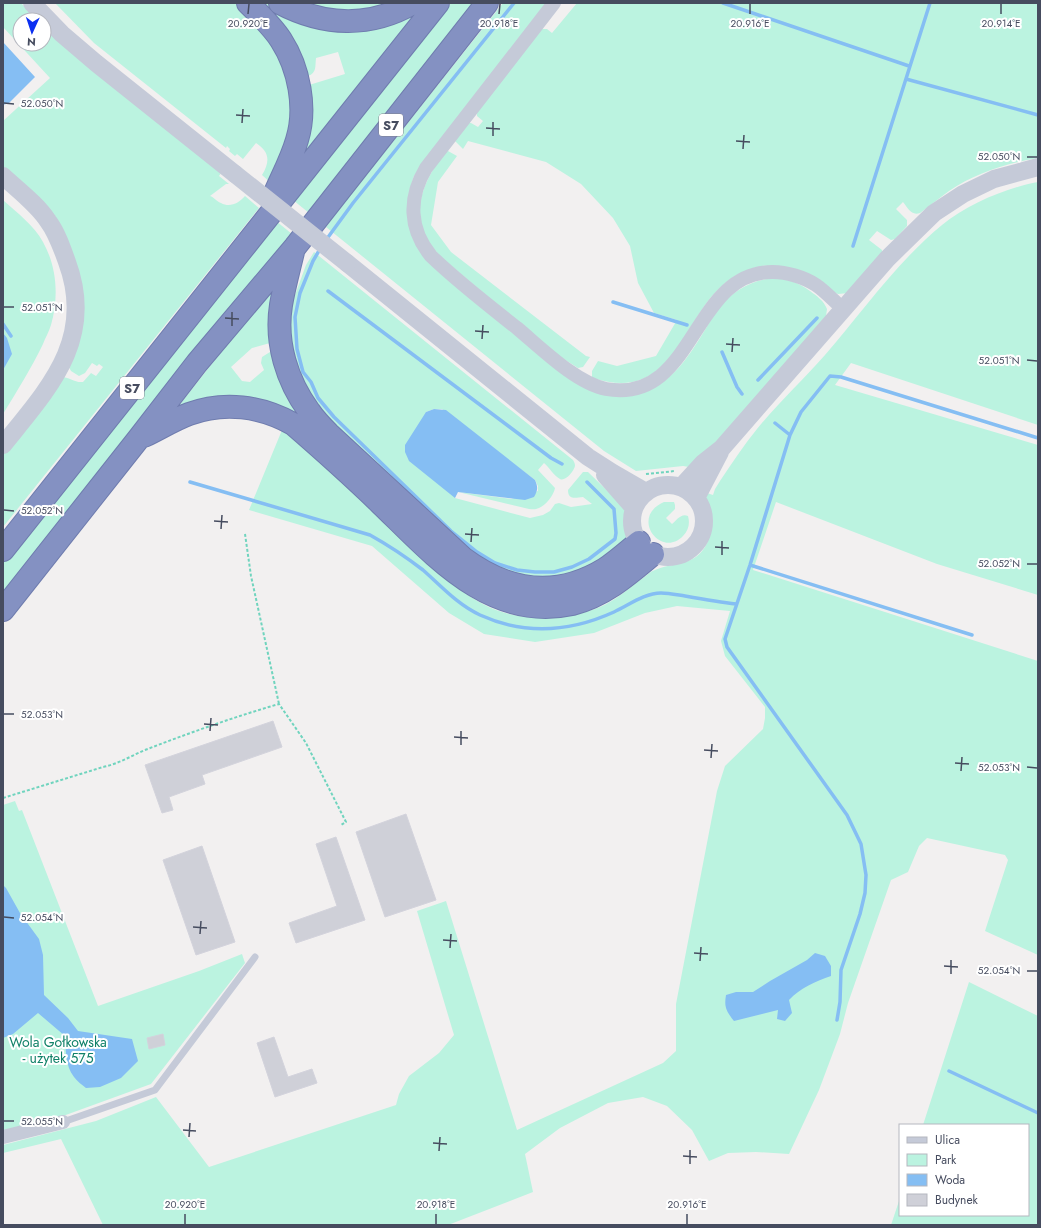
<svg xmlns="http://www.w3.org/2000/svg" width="1041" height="1228" viewBox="0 0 1041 1228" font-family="Jost,sans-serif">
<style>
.green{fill:#bbf3e0}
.water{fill:#85bef3}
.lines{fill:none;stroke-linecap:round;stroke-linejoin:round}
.stream{stroke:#85bef3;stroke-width:3.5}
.building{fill:#cfd0d8;stroke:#d3d3dc}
.motorway-casing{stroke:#6f7cae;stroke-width:24}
.path{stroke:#70d4be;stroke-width:2;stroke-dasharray:3 2;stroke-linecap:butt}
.service{stroke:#c5cad8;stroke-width:7}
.minor{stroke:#c5cad8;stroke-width:14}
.tertiary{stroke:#c5cad8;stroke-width:18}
.motorway{stroke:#8491c2;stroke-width:22}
.tertiary-bridge{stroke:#c5cad8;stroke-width:18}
.ticks{fill:none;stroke:#464c5f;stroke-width:1.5}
.labels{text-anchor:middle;stroke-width:4;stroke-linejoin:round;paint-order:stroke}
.shield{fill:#fff;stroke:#7e828f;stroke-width:1}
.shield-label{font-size:13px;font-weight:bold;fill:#464c5f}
.park-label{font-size:14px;fill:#108168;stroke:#fff}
.ticks-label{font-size:10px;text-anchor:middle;fill:#464c5f;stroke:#fff;stroke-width:4;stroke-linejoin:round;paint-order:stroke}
</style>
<rect width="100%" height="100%" fill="#f2f0f0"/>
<path class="green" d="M3,3H21L38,20H20V44H44V26L221,173L219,176L229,184H226L210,196C214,197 216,201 221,203C230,208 239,203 245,196L259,208L3,527V453L61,377C69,377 75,383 83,382L91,373L96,376L103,367L99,364L97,366L92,363L85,373L79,376L71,371L68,365L80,282L3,168V121L50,78L3,27Z
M55,3H241L279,49L295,111L273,185L262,175C270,162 270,152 256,143L243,159L237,154L235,156L229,151L230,149L227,146L226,148L94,43Z
M257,3H269L290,15L424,7L303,158L309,85L345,74L338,52L316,58C315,66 317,73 308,76Z
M295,3H401L360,14Z
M451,3H476L309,213L293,200Z
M503,3H547L414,176C406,198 409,210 411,233L607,395C672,400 689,354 719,307C743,280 779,267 810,291C817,296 824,301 827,309L826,316L704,457L689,467L683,466L636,471L604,451L326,227L340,208Z
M577,3H1038V158C1007,163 975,173 949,191C939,198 930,206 920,213C911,216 908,208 903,202L896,209L907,220V226L895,239L891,240L877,231L869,240L882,250V253L849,293L838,294C821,286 804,280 787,274C781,271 773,267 767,266C761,265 752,269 746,271C681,294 685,408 593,378L592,377V371L598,361L617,366L656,356L677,320L654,313L638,283L630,246L613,218L581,184L546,162L468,141L463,149L455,141L466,123H471L478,127L483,121L477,116V109L540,29H547L552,33Z
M448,151L457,156L438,182L431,225L451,252L586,356L590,357L583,367L578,368L559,356L442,258C438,253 433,249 430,244C408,210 425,181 444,152Z
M1038,182V425L851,363L835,385L1038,445V595L937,564L776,502L753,570L1038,661V955L985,931L1008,860L1005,855L927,838L919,846L908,872L891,880L848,1003L840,1034L819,1090L789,1154L756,1152L728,1153L709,1161L692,1130L667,1106L643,1097L608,1103L560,1128L525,1154L533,1192L448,1225H103L61,1139L3,1153V1145L96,1121L156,1097L209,1167L396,1105L399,1094L409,1076L439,1053L454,1035L417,911L446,901L517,1130L663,1063L676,1051V1004L717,791L725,766L763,729L765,718V707L725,656L721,641L730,611L677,606L645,613L594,633L535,642L484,634L449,613L372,546L249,510L282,430L295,438C331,471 366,504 402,537C426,559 454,589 483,604C517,623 565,621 600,607C616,600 629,588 643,578C647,575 651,571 655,570C673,562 696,567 707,543C710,536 711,524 710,517C708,508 704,503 707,493L713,495L715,489L720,481C732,463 744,445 757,429C778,403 803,380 825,355C863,311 897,262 942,225C968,204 1006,188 1038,182Z
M3,200C16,212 34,225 43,242C57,267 59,297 51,325C49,332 45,338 43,344C31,369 17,391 3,414Z
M276,221L292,234L3,594V562Z
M314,252L573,460C574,462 575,463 575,466C574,471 565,482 560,479C554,476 549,467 544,463L538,470L555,488C554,495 545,506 539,508C535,510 532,509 529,509L458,492L511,499L538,491V486L535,480L442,409H434L426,412L455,498L530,518L543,515L550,511L555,504L559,503L571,507L592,504L583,497C575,498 568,500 568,490L583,472H588L625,508L627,512V542L623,550L560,581L492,571L314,409L289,346L291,306L306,265Z
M276,282L270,343L252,348L231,367L242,381L250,382L264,370L261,363L262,357L270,352H273L303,418L288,415L170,417Z
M664,502H674L675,505V509L666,518L672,524C677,520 681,513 688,516C690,523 689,530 683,536C661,559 629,517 664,502Z
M15,801L19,811L22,810L98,1006L199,971L242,954L245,963L151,1084L63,1116L3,1131V805Z
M969,982L1038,1016V1225H891L900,1198V1215H1028V1125H923Z"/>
<path class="water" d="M3,42L35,77L9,103L3,105Z
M3,333L7,338L12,354L3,370Z
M434,409L446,410L535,480C538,487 538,490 534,497L525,500L458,492L455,498L409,461L405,452V445L426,412Z
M3,885L6,888L20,913L39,939L43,955L44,995L68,1018L78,1031L132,1039L138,1061L121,1078L100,1087L86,1088C82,1085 77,1081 74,1077C65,1066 66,1049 65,1036L38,1013L13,1034L3,1038Z
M815,953L825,956L831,966V976C816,981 800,988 789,1000L792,1013L785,1021L777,1019L778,1010L734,1021C726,1011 724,1007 726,995L736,992H753L770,981L807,960Z"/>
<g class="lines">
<path class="stream" d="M723,3L909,66
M906,79L1038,115
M326,240L353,203L514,3
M853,246L930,3
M320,249L313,261L300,293L295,317L297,349L303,372L311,382L318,398L334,417L451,531L477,552L495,563L517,570L535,572H554L572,567L589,559L615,539L616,533L614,509L587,482
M328,291L551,458L562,464
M613,302L687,325
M3,324L11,336
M722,352L737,387L742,394
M758,380L817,318
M775,423L790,435
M190,482L370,535C388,545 406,557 423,570C441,586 458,605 480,615C524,635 570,632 614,612C629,605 645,593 661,593C669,593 678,595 685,596C702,599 719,602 736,604
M750,565L972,635
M837,1020L840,1002L841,970L860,914L865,893L866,875L861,844L847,815L727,647L725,639L750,565L790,435L801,412L830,376L841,377L1038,438
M949,1071L1038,1113"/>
</g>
<path class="building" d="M273,721L282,747L202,775L205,784L169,797L173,810L162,813L145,765Z
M406,814L436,900L385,917L356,832Z
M336,837L365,920L296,943L289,923L337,906L316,844Z
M202,846L235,942L196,955L163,860Z
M163,1034L165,1045L149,1049L147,1038Z
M274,1037L288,1077L312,1069L317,1083L275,1097L257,1043Z"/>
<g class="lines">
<defs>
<path id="motorway" d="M248,3C259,14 272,26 281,40C299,68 307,108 297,140C291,161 280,180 272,200
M280,3C324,26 370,28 413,3
M293,252C289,269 284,287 281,305C275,343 287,381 309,411C315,420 322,427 329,434L463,558C507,591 556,599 605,569C617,561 628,551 639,542
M144,436C159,429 173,420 189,414C224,401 261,406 293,424C323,450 352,476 380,503C433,554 490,622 572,604C604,596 628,575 653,554
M3,550L438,3
M3,610L139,438L197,363L295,247L487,3"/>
</defs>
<use href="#motorway" class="motorway-casing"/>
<path class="path" d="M646,474L675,471
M245,534L251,576L279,704
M3,798L103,767C118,764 131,756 145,750C189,733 234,717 279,704L306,743L346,822L341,825"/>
<path class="service" d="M63,1122L155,1090L255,957"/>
<path class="minor" d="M554,3L426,168C408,198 409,229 431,256C458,282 488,305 517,328C541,348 576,383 606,389C696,405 691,271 773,272C786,272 804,277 816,285C825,291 834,301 843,309
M3,1137L63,1122"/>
<path class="tertiary" d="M32,3L62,34L96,63L235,174
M3,176C18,190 37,204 48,221C57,233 62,248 67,262C96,340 48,389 3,445
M347,263L588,457L613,473L646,492
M605,475L634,508
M632 521a36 36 0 1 1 72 0a36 36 0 1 1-72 0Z
M681,487L703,463L722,448L887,259L934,213L963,194L994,179L1038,167
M696,498L720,452"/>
<use href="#motorway" class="motorway"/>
<path class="tertiary-bridge" d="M235,174L347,263"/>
</g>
<path class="ticks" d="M248,14L249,4M499,14L500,4M750,14V4M1001,14V4M4,103L14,104M236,115L250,116M242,123L243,109M486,128L500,129M493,136V122M736,141L750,142M743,149L744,135M1027,157H1037M4,307H14M225,318L239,319M232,326V312M475,331L489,332M482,339L483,325M726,344L740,345M732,352L733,338M1027,360L1037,361M4,510L14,511M214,521L228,522M221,529L222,515M465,534L479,535M471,542L472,528M715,547L729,548M722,555V541M1027,564H1037M4,714H14M204,724L218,725M210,731L211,718M454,737L468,738M461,745V731M704,750L718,751M711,758L712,744M955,763L969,764M1027,767L1037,768M961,771L962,757M4,917L14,918M193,927L207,928M200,934L201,921M443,940L457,941M450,948L451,934M694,953L708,954M700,961L701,947M944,966L958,967M1027,971H1037M951,974V960M4,1121H14M183,1130L196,1131M189,1137L190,1123M433,1143L447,1144M439,1151L440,1137M683,1156L697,1157M690,1164V1150M185,1224V1214M436,1224V1214M687,1224V1214"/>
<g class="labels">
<g class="shield">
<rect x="379" y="114" width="24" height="22" rx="3"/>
<rect x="120" y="377" width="24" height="22" rx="3"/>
</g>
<g class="shield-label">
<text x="391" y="130">S7</text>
<text x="132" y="393">S7</text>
</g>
<g class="park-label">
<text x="58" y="1047">Wola Gołkowska<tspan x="58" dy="16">- użytek 575</tspan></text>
</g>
</g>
<g class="ticks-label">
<text x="248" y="27">20.920°E</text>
<text x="499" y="27">20.918°E</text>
<text x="750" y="27">20.916°E</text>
<text x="1001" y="27">20.914°E</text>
<text x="42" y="107">52.050°N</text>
<text x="999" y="160">52.050°N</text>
<text x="42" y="311">52.051°N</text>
<text x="999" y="364">52.051°N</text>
<text x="42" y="514">52.052°N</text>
<text x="999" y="567">52.052°N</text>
<text x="42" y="718">52.053°N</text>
<text x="999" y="771">52.053°N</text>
<text x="42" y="921">52.054°N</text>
<text x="999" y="974">52.054°N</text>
<text x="42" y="1125">52.055°N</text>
<text x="185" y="1208">20.920°E</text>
<text x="436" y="1208">20.918°E</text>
<text x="687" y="1208">20.916°E</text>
</g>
<rect width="1041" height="1228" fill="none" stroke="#464c5f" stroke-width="8"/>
<rect x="899" y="1124" width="130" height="92" fill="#ffffff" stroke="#b5b7bf"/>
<rect x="907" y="1137" width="20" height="6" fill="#c5cad8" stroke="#b5b7bf"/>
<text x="935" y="1144" font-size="12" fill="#464c5f">Ulica</text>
<rect x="907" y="1154" width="20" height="12" fill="#bbf3e0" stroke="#b5b7bf"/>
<text x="935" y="1164" font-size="12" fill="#464c5f">Park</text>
<rect x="907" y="1174" width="20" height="12" fill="#85bef3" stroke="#b5b7bf"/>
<text x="935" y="1184" font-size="12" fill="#464c5f">Woda</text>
<rect x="907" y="1194" width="20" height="12" fill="#cfd0d8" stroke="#b5b7bf"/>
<text x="935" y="1204" font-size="12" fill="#464c5f">Budynek</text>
<g transform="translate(32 32) rotate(183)"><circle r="19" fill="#ffffff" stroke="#b5b7bf"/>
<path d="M0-3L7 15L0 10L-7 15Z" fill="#0b2ff1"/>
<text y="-6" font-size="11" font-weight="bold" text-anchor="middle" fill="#464c5f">N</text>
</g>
</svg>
